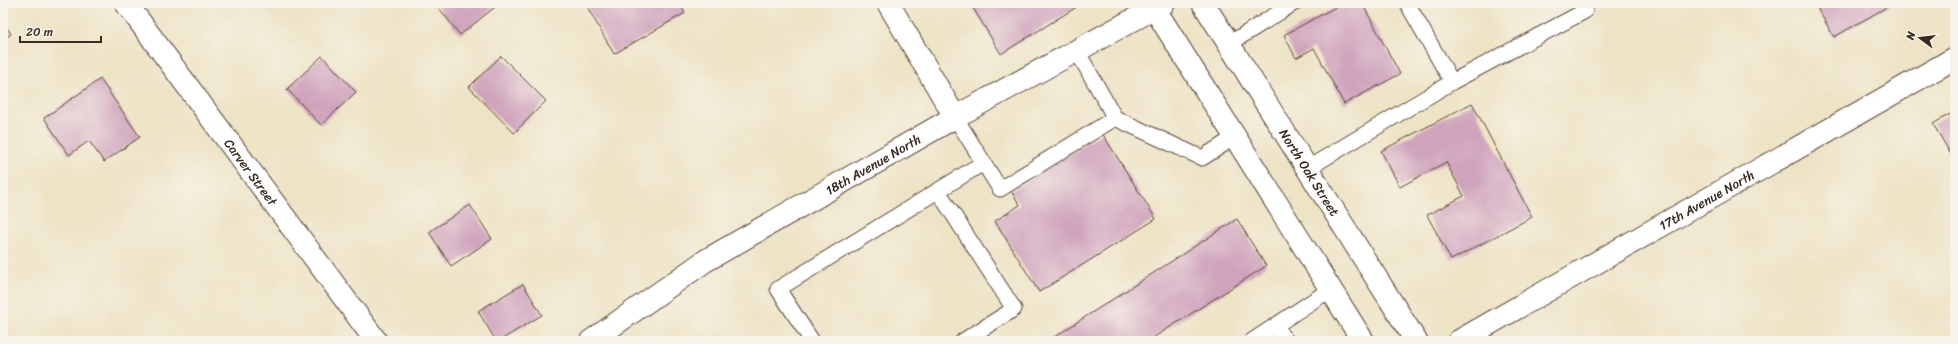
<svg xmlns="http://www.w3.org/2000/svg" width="1958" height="344" viewBox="0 0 1958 344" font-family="Sriracha,sans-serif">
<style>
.building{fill:#cfa3bc}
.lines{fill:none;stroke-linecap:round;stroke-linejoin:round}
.lane-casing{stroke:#564637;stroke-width:17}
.street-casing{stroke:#564637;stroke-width:24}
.secondary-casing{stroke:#564637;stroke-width:24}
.lane{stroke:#fff;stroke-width:15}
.street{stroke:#fff;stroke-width:22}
.secondary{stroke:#fff;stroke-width:22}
.labels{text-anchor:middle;stroke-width:3;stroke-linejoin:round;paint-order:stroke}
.street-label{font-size:13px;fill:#3b2a1e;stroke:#f7f3e8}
</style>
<rect width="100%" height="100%" fill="#f7f3e8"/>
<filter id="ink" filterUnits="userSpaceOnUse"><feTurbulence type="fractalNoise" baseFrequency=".025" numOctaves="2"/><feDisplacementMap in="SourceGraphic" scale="8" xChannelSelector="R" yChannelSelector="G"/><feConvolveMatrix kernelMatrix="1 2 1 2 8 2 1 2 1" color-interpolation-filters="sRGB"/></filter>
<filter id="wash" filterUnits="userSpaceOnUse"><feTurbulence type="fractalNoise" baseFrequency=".012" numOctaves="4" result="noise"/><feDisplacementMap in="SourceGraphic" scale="16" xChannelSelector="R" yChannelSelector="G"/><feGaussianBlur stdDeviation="0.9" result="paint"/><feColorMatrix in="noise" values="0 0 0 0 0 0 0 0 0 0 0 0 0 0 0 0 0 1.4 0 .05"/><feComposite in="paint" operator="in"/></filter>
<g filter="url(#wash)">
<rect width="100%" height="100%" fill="#ede3c5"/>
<g id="blocks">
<path class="building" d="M435,3H500L460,35Z
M585,3H679L685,13L614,54Z
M970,3H1083L1001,54Z
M1343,3H1362L1400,74L1344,104L1314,48L1296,58L1284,35Z
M1818,3H1894L1834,37L1815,4Z
M3,22L11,34L3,40Z
M322,56L356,92L321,125L287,89Z
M501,56L546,101L514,133L469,87Z
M100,79L140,137L104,162L89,141L69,155L44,118Z
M1472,103L1532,217L1451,260L1427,215L1464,196L1446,162L1400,187L1381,151Z
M1955,111V154L1952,156L1933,124Z
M1102,133L1156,219L1039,292L995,221L1020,205L1011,191Z
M470,205L492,239L451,266L429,232Z
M1237,219L1266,266L1148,341H1048Z
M523,284L542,315L499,341H496L478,311Z"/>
</g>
</g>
<g filter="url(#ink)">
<use href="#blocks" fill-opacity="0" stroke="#564637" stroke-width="1"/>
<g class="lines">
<defs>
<path id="lane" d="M1407,3L1452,82
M1229,44L1294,3
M1077,51L1115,118L1202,158L1235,137
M955,117L1000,189L1115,118
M1308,168L1452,82L1585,11
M938,191L1014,309L963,341
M1276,326L1286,341
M812,341L778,289L983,163
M1252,341L1331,289"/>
<g id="street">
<path id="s1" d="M126,3L376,341"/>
<path d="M888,3L955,117"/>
<path id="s2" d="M591,341L705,261L955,117L1164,3"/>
<path id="s3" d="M1459,341L1955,58"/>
</g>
<g id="secondary">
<path d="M1151,3L1363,341"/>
<path id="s4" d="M1203,3L1416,341"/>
</g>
</defs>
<use href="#lane" class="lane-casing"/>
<use href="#street" class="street-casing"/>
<use href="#secondary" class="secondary-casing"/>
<use href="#lane" class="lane"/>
<use href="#street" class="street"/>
<use href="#secondary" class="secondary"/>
</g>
</g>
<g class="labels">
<g class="street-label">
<text dy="5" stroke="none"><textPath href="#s2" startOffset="333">18th Avenue North</textPath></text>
<text dy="5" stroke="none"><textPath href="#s1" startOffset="210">Carver Street</textPath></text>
<text dy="5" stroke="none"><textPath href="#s4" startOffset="200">North Oak Street</textPath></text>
<text dy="5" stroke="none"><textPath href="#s3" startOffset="285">17th Avenue North</textPath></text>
</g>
</g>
<rect width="1958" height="344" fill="none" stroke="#f7f3e8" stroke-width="16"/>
<g transform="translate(1920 38) rotate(285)" stroke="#f7f3e8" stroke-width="3" paint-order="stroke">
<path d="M0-3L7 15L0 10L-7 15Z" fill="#3b2a1e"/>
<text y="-6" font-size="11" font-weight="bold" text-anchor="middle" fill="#3b2a1e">N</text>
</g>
<path d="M20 36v6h81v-6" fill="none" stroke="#3b2a1e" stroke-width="2"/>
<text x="26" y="36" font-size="12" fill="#3b2a1e" stroke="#f7f3e8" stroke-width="3" paint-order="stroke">20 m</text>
</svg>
